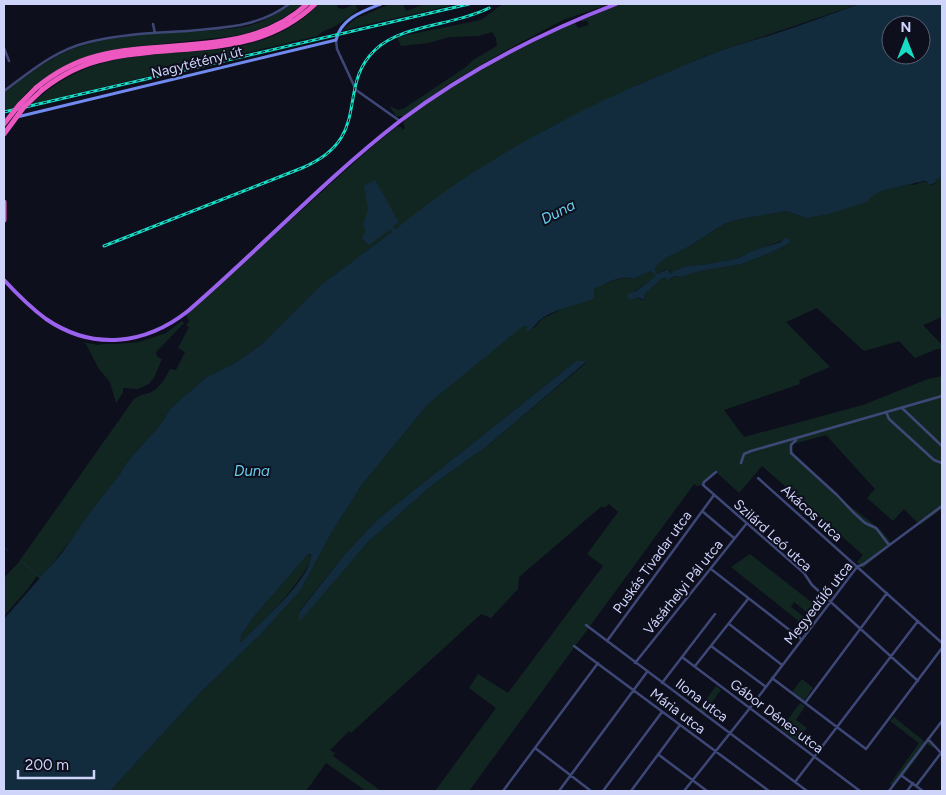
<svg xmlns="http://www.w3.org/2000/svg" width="946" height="795" viewBox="0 0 946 795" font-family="Figtree,sans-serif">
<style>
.green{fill:#122621;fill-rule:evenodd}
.water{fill:#122c3d;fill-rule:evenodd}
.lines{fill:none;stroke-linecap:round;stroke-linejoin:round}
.stream{stroke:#122c3d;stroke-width:1}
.minor{stroke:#3e4877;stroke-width:2.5}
.secondary{stroke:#718aef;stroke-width:3}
.primary{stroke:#9b62ee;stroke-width:4}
.motorway{stroke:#ed57c0;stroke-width:5}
.rail-casing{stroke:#18ddc5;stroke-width:3}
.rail{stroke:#0e0f1d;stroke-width:1;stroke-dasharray:4;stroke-linecap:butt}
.motorway-bridge{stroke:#ed57c0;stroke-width:5}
.labels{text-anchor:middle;stroke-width:4;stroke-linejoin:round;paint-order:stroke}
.street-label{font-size:14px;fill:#cfd4fa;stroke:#0e0f1d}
.water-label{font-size:15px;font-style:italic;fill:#68ceee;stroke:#0e0f1d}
</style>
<rect width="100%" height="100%" fill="#0e0f1d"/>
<path class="green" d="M291,4H303C282,21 261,30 235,36L132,47L96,54L58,70L27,92L12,109L4,110V93C33,70 62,48 100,41C134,33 171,33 206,31C222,29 239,29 255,24C268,19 280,12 291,4Z
M319,4H336L338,8L343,9L355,4L358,10C352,14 348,18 342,22C334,28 324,29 317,36L32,104C50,87 70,74 93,66C169,40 257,70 319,4Z
M390,4H403L406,11L425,4H448L449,6L343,30L355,19Z
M503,4H610L563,20L503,52L450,83L404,116H396L390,107H392L397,110L403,109L466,67L473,60L497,46L496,38L492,32L479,36L450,37L428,43L401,46L397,37L481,20Z
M621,4H859L711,54L644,82L545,130L392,232L322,284L262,344L235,363L205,378L170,409L161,424L127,462L120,474L94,507L84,523L40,579L37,576L27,590L4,616V578L18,563L134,399C139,395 143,395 149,393C159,389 165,379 170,369L176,370L185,352L178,348L189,327L186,326L189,321L186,315L366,152L396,127H401L403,130L405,128L403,123L405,120L449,88L494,61L574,22L578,28L589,25L587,20L582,22L581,20Z
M942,177V317L923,325L942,345V349H937L915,358L899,341L864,351L817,308L786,322L830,367L799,380L800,384L724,410L744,437L863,405L928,379L942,376V509L920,525L904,509L893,521L867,498L875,489L826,435L793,444L792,449L795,455L846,503L881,530L892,544L863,568L857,562L863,555L762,466L739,493L715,471L702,485L697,486L694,484L469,791H435L496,708L469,688L478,674L508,693L603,566L587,554L618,512L609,504L604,508L602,506L519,577L518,589L491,618L481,614L351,733L349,731L330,750L335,753L333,756L381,791H366L326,763L306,791H110L201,692L260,635L300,591L332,532L361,486L428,404L523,325H528V329L534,328L542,319L593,293L594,289C605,284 621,275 633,279L651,271L657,276L632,293V300L637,297L642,300H644L645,294L662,278L670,279L675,276L681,277L700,271L742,264L770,253L790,243L783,240L760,249L749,252L745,255L735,259L708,264L687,266L673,271L672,274L670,273V270L666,269L657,274L653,270L657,265L668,257L688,247L724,224L741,219L787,211L805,218L881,191L910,184L914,185L922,182H928L929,185L935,184L937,179ZM576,361L587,362L487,446L431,486L368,542L299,621V611L345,554L379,518Z
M182,321L184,323L156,352L157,357L162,359L154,378L149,384L138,389L123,388V393L116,403L110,382L99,369L86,344L82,342L98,345L103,344H118L139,342L166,333Z
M308,554L311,557L310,562C292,595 268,615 242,641L239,642L241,635L256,614Z
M750,554L819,608L813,617L794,602L791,607L810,622L806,627L731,567Z
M802,679L813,688L804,701L792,692Z
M716,686L721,690L704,713L699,709Z
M800,703L805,706L796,720L807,728L797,741L781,729Z
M894,717L925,742L929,741L935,747L934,748L927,744L904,775L892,785L890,784L919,743L890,721Z"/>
<path class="water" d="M859,4H942V177L937,179L935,183L928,185V182L924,181L881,191L872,196L867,202L828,214L805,218L787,211L741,219L724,224L688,247L668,257L657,265L654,270L657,274L668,269L670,273L672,274L673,271L687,266L708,264L735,259L745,255L749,252L781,242L784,238H788L790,243L770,253L742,264L700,271L681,277L675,276L667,280L666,278H662L645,294L644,300L637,297L632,300L628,299L627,294L636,291L656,276L651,271L633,279C621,274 605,284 594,289V297L591,300C576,305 555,309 541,319C535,324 534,329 526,332L528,326H523L428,404L361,486L332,532L300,591L260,635L201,692L110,791H4V619L61,554L94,507L120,474L127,462L161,424L170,409L205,378L235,363L262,344L322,284L392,232L391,229L369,245L362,238L366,231L363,226L368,209L364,186L375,180L399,222L393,226V228L396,229C488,153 598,99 709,55C730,47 752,41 774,34C802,25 831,14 859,4ZM891,25H921V55H891ZM308,554L311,555C311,580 259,623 242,641L240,642L241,635L256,614Z
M576,361H587L487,446L431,486L368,542L299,622V612L345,554L379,518Z"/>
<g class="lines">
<path class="stream" d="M4,547L8,551
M21,561L41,578"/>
<path class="minor" d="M153,24L155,33
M336,40L337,49L356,90L400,121
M4,48L9,61
M4,91C31,71 55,50 89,42C120,34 155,33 187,31C223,28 259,27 289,4
M902,408L942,446
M886,412L889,419L934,460L942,463
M796,440L791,445V453L837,495L853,512L865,523L876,528L889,545
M741,463L744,454L751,451L942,396
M716,472L704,482L703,485L804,573L812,585L918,681
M758,478L942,643
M702,511L734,538
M711,569L801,639
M729,624L782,665
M586,625L807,791
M607,641L714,495
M574,646L769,791
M711,646L766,687
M682,657L860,791
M635,663L747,523
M695,666L748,599
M772,678L866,749L942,648
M662,683L715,614
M805,703L887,593
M928,739L941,753
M535,748L591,791
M659,755L707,791
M902,776L923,791
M795,782L918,621
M916,786L941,753
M503,791L598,663
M559,791L647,672
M603,791L662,712
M631,791L680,725
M684,791L750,708L857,567L864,564L942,506
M889,791L942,721
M907,791L913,783"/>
<path class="secondary" d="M17,117L336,40C341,18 363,11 381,4"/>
<path class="primary" d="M4,280C17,294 31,308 46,319C93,351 145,345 188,311C260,249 325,179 400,121C466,71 538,34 616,4"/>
<path class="motorway" d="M36,88C54,73 74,62 97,56C166,38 251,57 307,4
M42,90C61,75 82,64 106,59C179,42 256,61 315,4
M4,202V220"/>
<defs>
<path id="rail" d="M4,112L469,4
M104,246L302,168C374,138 335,88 375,50C402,24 454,26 489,8"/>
</defs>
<use href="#rail" class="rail-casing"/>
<use href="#rail" class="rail"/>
<path class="motorway-bridge" d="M4,124L19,105L36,88
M4,134L24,107L42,90"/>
</g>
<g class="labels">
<g class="street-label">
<text transform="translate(197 62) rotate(-14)" y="5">Nagytétényi út</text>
<text transform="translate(812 513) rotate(42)" y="5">Akácos utca</text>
<text transform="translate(773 535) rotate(42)" y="5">Szilárd Leó utca</text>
<text transform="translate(652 562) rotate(-54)" y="5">Puskás Tivadar utca</text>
<text transform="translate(683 587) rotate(-51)" y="5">Vásárhelyi Pál utca</text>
<text transform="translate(818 603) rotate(-52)" y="5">Megyedűlő utca</text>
<text transform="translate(702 700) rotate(37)" y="5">Ilona utca</text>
<text transform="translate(678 711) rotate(37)" y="5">Mária utca</text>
<text transform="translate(777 716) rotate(37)" y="5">Gábor Dénes utca</text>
</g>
<g class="water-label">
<text transform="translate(558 212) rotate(-27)" y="5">Duna</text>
<text x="252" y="476">Duna</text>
</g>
</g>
<rect width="946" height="795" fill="none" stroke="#cfd4fa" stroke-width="10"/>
<g transform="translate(906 40)"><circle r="24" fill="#0e0f1d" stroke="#5b5e75"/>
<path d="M0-4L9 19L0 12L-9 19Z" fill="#18ddc5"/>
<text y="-8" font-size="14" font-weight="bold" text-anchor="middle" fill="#cfd4fa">N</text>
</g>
<path d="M18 770v8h76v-8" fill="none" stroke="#cfd4fa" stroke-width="2.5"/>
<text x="25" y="770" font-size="15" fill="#cfd4fa" stroke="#0e0f1d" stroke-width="4" paint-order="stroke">200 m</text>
</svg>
